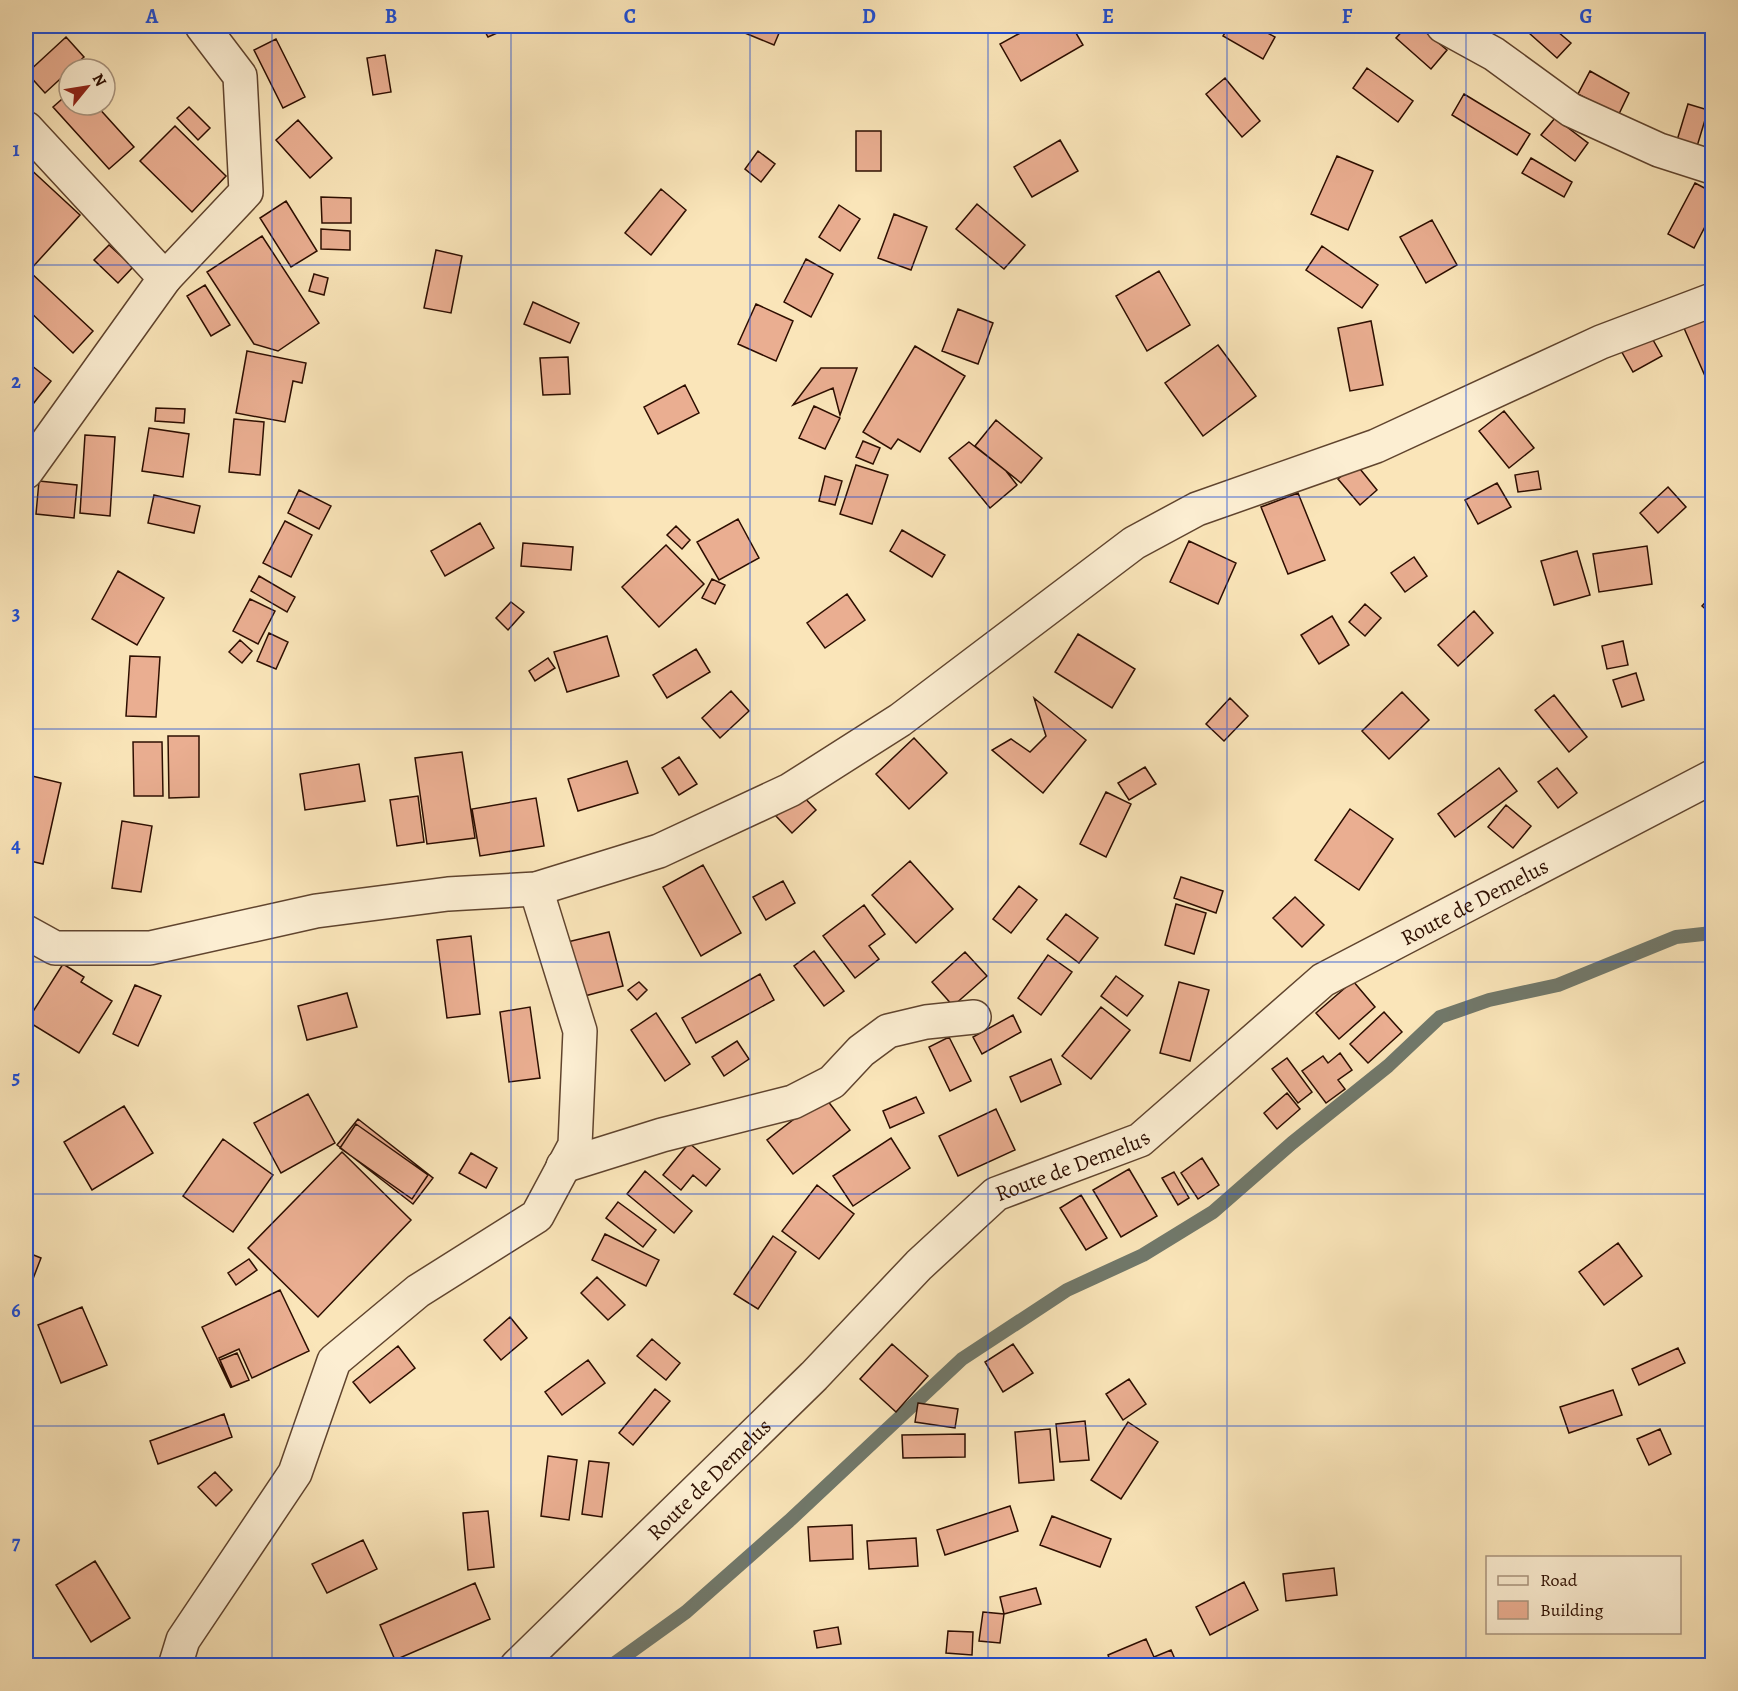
<svg xmlns="http://www.w3.org/2000/svg" width="1738" height="1691" viewBox="0 0 1738 1691" font-family="Alegreya,serif">
<style>
.lines{fill:none;stroke-linecap:round;stroke-linejoin:round}
.stream{stroke:#71786a;stroke-width:14}
.building{fill:#eaae91;stroke:#2d0e00;stroke-width:1.5}
.minor-casing{stroke:#60442e;stroke-width:36}
.minor{stroke:#fceed2;stroke-width:33}
.grid{fill:none;stroke:#1d4ed8;stroke-width:1.5;stroke-opacity:0.55}
.labels{text-anchor:middle;stroke-width:4.5;stroke-linejoin:round;paint-order:stroke}
.street-label{font-size:22px;fill:#2d0e00;stroke:#fceed2}
.neatline{fill:none;stroke:#1d4ed8;stroke-width:2}
.grid-label{font-size:20px;text-anchor:middle;font-weight:bold;fill:#1d4ed8}
</style>
<rect width="100%" height="100%" fill="#fae5b9"/>
<filter id="stains"><feTurbulence type="fractalNoise" baseFrequency=".00333" numOctaves="4"/><feColorMatrix values="0 0 0 0 .2 0 0 0 0 .09 0 0 0 0 .02 0 0 0 .5 -.17"/></filter>
<radialGradient id="worn" r=".72"><stop offset=".6" stop-color="#630" stop-opacity="0"/><stop offset="1" stop-color="#630" stop-opacity=".3"/></radialGradient>
<g class="lines">
<path class="stream" d="M611,1666L686,1612L789,1521L962,1359L1067,1290L1143,1255L1213,1212L1292,1143L1388,1066L1440,1017L1489,1000L1558,985L1676,937L1712,933"/>
</g>
<path class="building" d="M482,26H513L488,37Z
M728,26H782L774,45Z
M1033,26H1072L1083,45L1021,81L1000,44Z
M1229,26H1255L1275,37L1263,59L1223,36Z
M1407,26H1418L1447,50L1431,69L1396,38Z
M1536,26H1551L1571,43L1557,58L1529,33Z
M66,37L84,57L45,93L27,73Z
M276,39L305,97L283,108L254,50Z
M385,55L391,92L373,95L367,58Z
M1367,68L1413,101L1398,122L1353,88Z
M1590,71L1629,93L1618,116L1578,94Z
M1225,78L1260,121L1242,137L1206,94Z
M69,93V105H96L134,147L109,169L53,107Z
M1464,94L1530,134L1517,155L1452,115Z
M1688,104L1708,110L1695,153L1675,147Z
M189,107L210,128L198,140L177,118Z
M1555,118L1588,143L1575,161L1541,135Z
M298,120L332,158L310,178L276,140Z
M175,126L226,176L192,212L140,161Z
M856,131H881V171H856Z
M1060,140L1078,171L1032,197L1014,167Z
M758,151L775,164L761,182L745,169Z
M1337,156L1373,171L1348,230L1311,214Z
M1531,158L1572,182L1564,197L1522,173Z
M26,165L80,215L30,270L26,266Z
M1695,183L1712,192V213L1694,248L1668,234Z
M661,189L686,210L651,255L625,233Z
M321,197L351,198V223H322Z
M286,201L317,251L291,267L260,218Z
M977,204L1025,245L1004,269L956,229Z
M839,205L860,219L840,251L819,237Z
M894,214L927,227L911,270L878,258Z
M1432,220L1457,265L1426,283L1400,237Z
M321,229L350,231V250L321,249Z
M262,236L319,323L278,351L254,344L207,272Z
M109,245L133,267L118,283L94,260Z
M1322,246L1378,285L1362,308L1306,270Z
M436,250L462,256L451,313L424,308Z
M806,259L833,274L811,317L784,302Z
M29,271L93,331L73,353L26,308V274Z
M1159,271L1190,325L1147,351L1116,296Z
M314,274L328,278L324,295L309,291Z
M205,285L230,325L211,336L187,296Z
M533,302L579,323L570,343L524,324Z
M756,304L793,321L776,361L738,344Z
M1712,305V392L1680,319Z
M958,309L993,323L978,364L942,351Z
M1371,321L1383,385L1350,391L1338,328Z
M1648,331L1662,356L1633,372L1619,347Z
M1218,345L1256,396L1203,436L1165,383Z
M915,346L965,376L920,452L898,439L891,449L863,432Z
M247,351L306,363L302,383L293,381L285,422L236,413Z
M568,357L570,394L543,395L540,358Z
M26,361L51,381L26,413Z
M821,368H857L840,415L833,388L793,405Z
M685,385L699,413L658,434L644,407Z
M814,406L840,418L825,449L799,438Z
M156,408L185,409L184,423L155,421Z
M1504,411L1534,448L1509,468L1479,431Z
M234,419L264,422L260,475L229,472Z
M996,420L1042,458L1021,483L975,446Z
M149,428L189,434L183,477L142,471Z
M85,435L115,437L110,516L80,513Z
M863,441L880,448L873,464L856,457Z
M969,442L1006,471L1017,485L990,508L949,458Z
M1356,464L1377,490L1360,505L1338,479Z
M856,465L888,475L872,524L840,514Z
M1538,471L1541,489L1518,492L1515,475Z
M825,476L842,481L835,505L819,501Z
M39,481L77,485L74,518L36,514Z
M1497,483L1511,507L1478,524L1465,500Z
M1668,487L1686,507L1658,533L1640,513Z
M299,490L331,506L319,529L288,513Z
M1298,493L1325,560L1288,574L1261,507Z
M154,495L200,506L194,533L148,523Z
M738,519L759,558L719,580L697,542Z
M285,521L312,535L291,577L263,563Z
M480,523L494,548L445,576L431,551Z
M676,526L690,540L682,549L667,535Z
M902,530L945,555L932,577L890,551Z
M1189,541L1236,563L1218,604L1170,582Z
M523,543L573,547L571,570L521,566Z
M666,545L704,584L659,627L622,587Z
M1647,546L1652,584L1599,592L1593,554Z
M1577,551L1590,595L1554,605L1541,561Z
M1414,557L1427,576L1405,592L1391,573Z
M118,571L164,598L137,645L92,619Z
M259,576L295,597L287,612L251,591Z
M712,579L725,585L715,604L702,598Z
M847,594L865,620L825,648L807,623Z
M1712,595V615L1702,606Z
M250,599L275,611L258,644L233,631Z
M511,602L524,612L508,630L496,618Z
M1365,604L1381,618L1365,636L1349,622Z
M1474,611L1493,633L1458,666L1438,645Z
M1332,616L1349,645L1319,664L1301,635Z
M269,633L288,642L276,669L257,661Z
M1078,634L1135,669L1112,708L1055,672Z
M607,636L619,676L567,692L554,652Z
M240,640L252,651L242,663L229,652Z
M1623,641L1628,665L1607,669L1602,646Z
M696,649L710,672L667,698L653,675Z
M130,656L160,657L156,717L126,716Z
M548,658L555,668L535,681L529,671Z
M1636,673L1644,700L1622,707L1613,680Z
M731,691L749,711L720,738L702,718Z
M1402,692L1429,720L1389,759L1362,731Z
M1554,695L1587,737L1569,752L1535,710Z
M1034,698L1086,740L1043,793L992,750L1011,739L1030,752L1046,736Z
M1230,698L1248,716L1224,741L1206,724Z
M168,736H199V797L169,798Z
M914,738L947,773L909,809L876,774Z
M133,742H162L163,796H134Z
M462,752L475,838L427,844L415,758Z
M679,757L697,784L679,795L662,768Z
M627,761L638,793L578,811L568,779Z
M359,764L365,801L305,810L300,774Z
M1145,767L1156,784L1129,800L1118,783Z
M1499,768L1517,791L1455,837L1438,814Z
M1557,768L1577,793L1558,808L1538,782Z
M32,776L61,783L43,864L26,860V807Z
M1106,792L1131,804L1106,857L1080,844Z
M800,793L816,810L792,833L776,816Z
M418,796L424,842L397,846L390,800Z
M536,798L544,846L480,856L472,809Z
M1506,805L1531,826L1513,848L1488,827Z
M1350,809L1393,839L1359,890L1315,860Z
M122,821L152,826L141,892L112,888Z
M910,861L953,909L916,943L872,895Z
M703,865L741,933L701,956L663,887Z
M1181,877L1223,891L1216,913L1174,898Z
M783,881L795,903L766,920L753,897Z
M1019,886L1037,900L1011,933L993,919Z
M1295,897L1324,925L1302,947L1273,918Z
M1176,904L1206,913L1194,954L1165,945Z
M864,905L885,934L869,946L879,959L855,978L823,936Z
M1066,914L1098,938L1079,963L1047,939Z
M609,932L623,986L573,999L559,944Z
M471,936L480,1014L447,1018L437,940Z
M814,951L844,991L824,1006L794,966Z
M965,952L987,976L953,1006L932,982Z
M1048,955L1072,972L1041,1015L1018,998Z
M63,964L84,977L81,982L112,1001L79,1053L27,1021Z
M760,974L774,1000L696,1043L682,1018Z
M1116,976L1143,996L1127,1016L1101,996Z
M1353,981L1375,1007L1339,1039L1316,1013Z
M639,982L647,990L637,1000L628,990Z
M1179,982L1209,990L1190,1061L1160,1053Z
M135,985L161,996L138,1046L113,1034Z
M347,993L357,1027L307,1040L298,1006Z
M530,1007L540,1078L509,1082L500,1012Z
M1101,1007L1130,1030L1091,1079L1062,1056Z
M1384,1012L1402,1032L1368,1063L1350,1044Z
M656,1013L690,1064L665,1081L631,1030Z
M1013,1015L1021,1032L982,1054L973,1037Z
M949,1037L971,1081L950,1091L929,1047Z
M737,1041L749,1059L724,1076L712,1057Z
M1340,1053L1352,1070L1338,1080L1345,1089L1326,1103L1302,1071L1323,1056L1328,1063Z
M1287,1058L1312,1092L1298,1103L1272,1069Z
M1051,1059L1061,1084L1021,1102L1010,1077Z
M1287,1093L1300,1109L1277,1129L1264,1113Z
M308,1094L335,1143L281,1173L254,1123Z
M824,1096L850,1130L793,1174L767,1140Z
M916,1097L924,1113L890,1128L883,1111Z
M124,1106L153,1153L92,1190L64,1142Z
M996,1109L1015,1150L958,1176L939,1136Z
M358,1119L433,1178L413,1204L337,1145Z
M356,1124L428,1175L412,1199L340,1148Z
M891,1138L910,1168L853,1206L833,1176Z
M223,1139L273,1175L233,1232L183,1196Z
M689,1143L720,1169L706,1186L693,1175L681,1190L663,1175Z
M342,1152L411,1220L318,1317L248,1248Z
M471,1153L497,1168L486,1188L459,1173Z
M1202,1158L1219,1185L1198,1199L1181,1173Z
M1129,1169L1157,1216L1121,1237L1093,1190Z
M645,1171L692,1211L674,1233L627,1194Z
M1174,1172L1189,1198L1178,1205L1162,1178Z
M817,1185L854,1214L819,1259L782,1231Z
M1081,1195L1107,1238L1086,1250L1060,1208Z
M618,1202L656,1230L643,1247L606,1218Z
M605,1234L659,1260L646,1286L592,1260Z
M773,1236L796,1252L758,1309L734,1294Z
M1618,1243L1642,1276L1604,1305L1579,1272Z
M26,1252L41,1258L26,1297Z
M249,1259L257,1270L236,1285L228,1273Z
M597,1277L625,1305L608,1320L581,1293Z
M280,1290L309,1351L252,1378L239,1349L219,1358L231,1388L202,1327Z
M82,1307L107,1365L61,1383L38,1325Z
M510,1317L527,1338L501,1360L484,1340Z
M652,1339L680,1363L666,1380L637,1356Z
M892,1344L928,1376L896,1412L860,1379Z
M1013,1344L1033,1373L1003,1392L985,1362Z
M398,1346L415,1368L370,1403L353,1382Z
M1678,1348L1685,1363L1639,1385L1632,1369Z
M237,1353L249,1380L232,1387L220,1360Z
M588,1360L605,1383L562,1415L545,1392Z
M1129,1379L1146,1404L1123,1420L1106,1394Z
M655,1389L670,1401L633,1445L619,1433Z
M1613,1390L1622,1415L1569,1433L1560,1407Z
M918,1403L958,1409L955,1428L915,1422Z
M224,1414L232,1437L158,1464L150,1441Z
M1085,1421L1089,1460L1060,1462L1056,1424Z
M1128,1422L1158,1442L1121,1499L1091,1480Z
M1050,1429L1054,1480L1019,1483L1015,1432Z
M1660,1429L1671,1454L1649,1465L1637,1439Z
M965,1434V1457L903,1458L902,1435Z
M548,1456L577,1460L569,1520L541,1516Z
M589,1461L609,1463L602,1517L582,1514Z
M215,1472L232,1490L216,1506L198,1487Z
M1010,1506L1018,1531L945,1555L937,1530Z
M488,1511L494,1567L468,1570L463,1513Z
M1052,1516L1111,1539L1100,1567L1040,1545Z
M852,1525L853,1559L810,1561L808,1527Z
M916,1538L918,1566L869,1569L867,1541Z
M363,1540L377,1569L327,1593L312,1564Z
M95,1561L130,1618L91,1642L56,1585Z
M1334,1568L1337,1595L1286,1601L1283,1574Z
M1244,1582L1258,1610L1210,1635L1196,1607Z
M475,1583L490,1619L395,1660L380,1625Z
M1036,1588L1041,1604L1004,1614L1000,1597Z
M983,1612L1004,1614L1000,1643L979,1641Z
M838,1627L841,1644L817,1648L814,1631Z
M948,1631L973,1632L972,1655L946,1653Z
M1146,1639L1154,1657L1171,1650L1178,1666H1112L1108,1655Z"/>
<g class="lines">
<defs>
<g id="minor">
<path d="M1443,26L1494,54L1571,110L1659,150L1712,167"/>
<path d="M26,128L165,278L26,472"/>
<path d="M165,278L246,192L240,76L202,26"/>
<path d="M26,932L55,948H150L316,911L448,894L536,889L659,851L790,790L900,720L1134,543L1197,509L1376,446L1601,342L1712,300"/>
<path d="M563,1166L662,1135L793,1102L832,1082L861,1051L888,1031L926,1022L974,1017"/>
<path d="M175,1666L183,1640L295,1473L334,1361L418,1291L537,1216L575,1145L580,1031L536,889"/>
<path id="s1" d="M517,1666L814,1376L919,1265L996,1194L1140,1140L1323,980L1712,777"/>
</g>
</defs>
<use href="#minor" class="minor-casing"/>
<use href="#minor" class="minor"/>
</g>
<path class="grid" d="M272,26V1666M511,26V1666M750,26V1666M988,26V1666M1227,26V1666M1466,26V1666M26,265H1712M26,497H1712M26,729H1712M26,962H1712M26,1194H1712M26,1426H1712"/>
<g class="labels">
<g class="street-label">
<text dy="8" stroke="none"><textPath href="#s1" startOffset="1240">Route de Demelus</textPath></text>
<text dy="8" stroke="none"><textPath href="#s1" startOffset="754">Route de Demelus</textPath></text>
<text dy="8" stroke="none"><textPath href="#s1" startOffset="268">Route de Demelus</textPath></text>
</g>
</g>
<rect width="1738" height="1691" fill="none" stroke="#fae5b9" stroke-width="66"/>
<rect x="1486" y="1556" width="195" height="78" fill="#fceed2" stroke="#a9947e" stroke-width="1.5"/>
<rect x="1498" y="1576" width="30" height="9" fill="#fceed2" stroke="#a9947e" stroke-width="1.5"/>
<text x="1540" y="1586" font-size="18" fill="#2d0e00">Road</text>
<rect x="1498" y="1601" width="30" height="18" fill="#eaae91" stroke="#a9947e" stroke-width="1.5"/>
<text x="1540" y="1616" font-size="18" fill="#2d0e00">Building</text>
<g transform="translate(87 87) rotate(60)"><circle r="28" fill="#fceed2" stroke="#a9947e" stroke-width="1.5"/>
<path d="M0-4.5L10 22L0 15L-10 22Z" fill="#8f2418"/>
<text y="-9" font-size="16" font-weight="bold" text-anchor="middle" fill="#2d0e00">N</text>
</g>
<rect x="33" y="33" width="1672" height="1625" class="neatline"/>
<g class="grid-label">
<text x="152" y="23">A</text>
<text x="391" y="23">B</text>
<text x="630" y="23">C</text>
<text x="869" y="23">D</text>
<text x="1108" y="23">E</text>
<text x="1347" y="23">F</text>
<text x="1586" y="23">G</text>
<text x="16" y="156">1</text>
<text x="16" y="388">2</text>
<text x="16" y="620">3</text>
<text x="16" y="852">4</text>
<text x="16" y="1084">5</text>
<text x="16" y="1317">6</text>
<text x="16" y="1549">7</text>
</g>
<rect width="100%" height="100%" filter="url(#stains)"/>
<rect width="100%" height="100%" fill="url(#worn)"/>
</svg>
